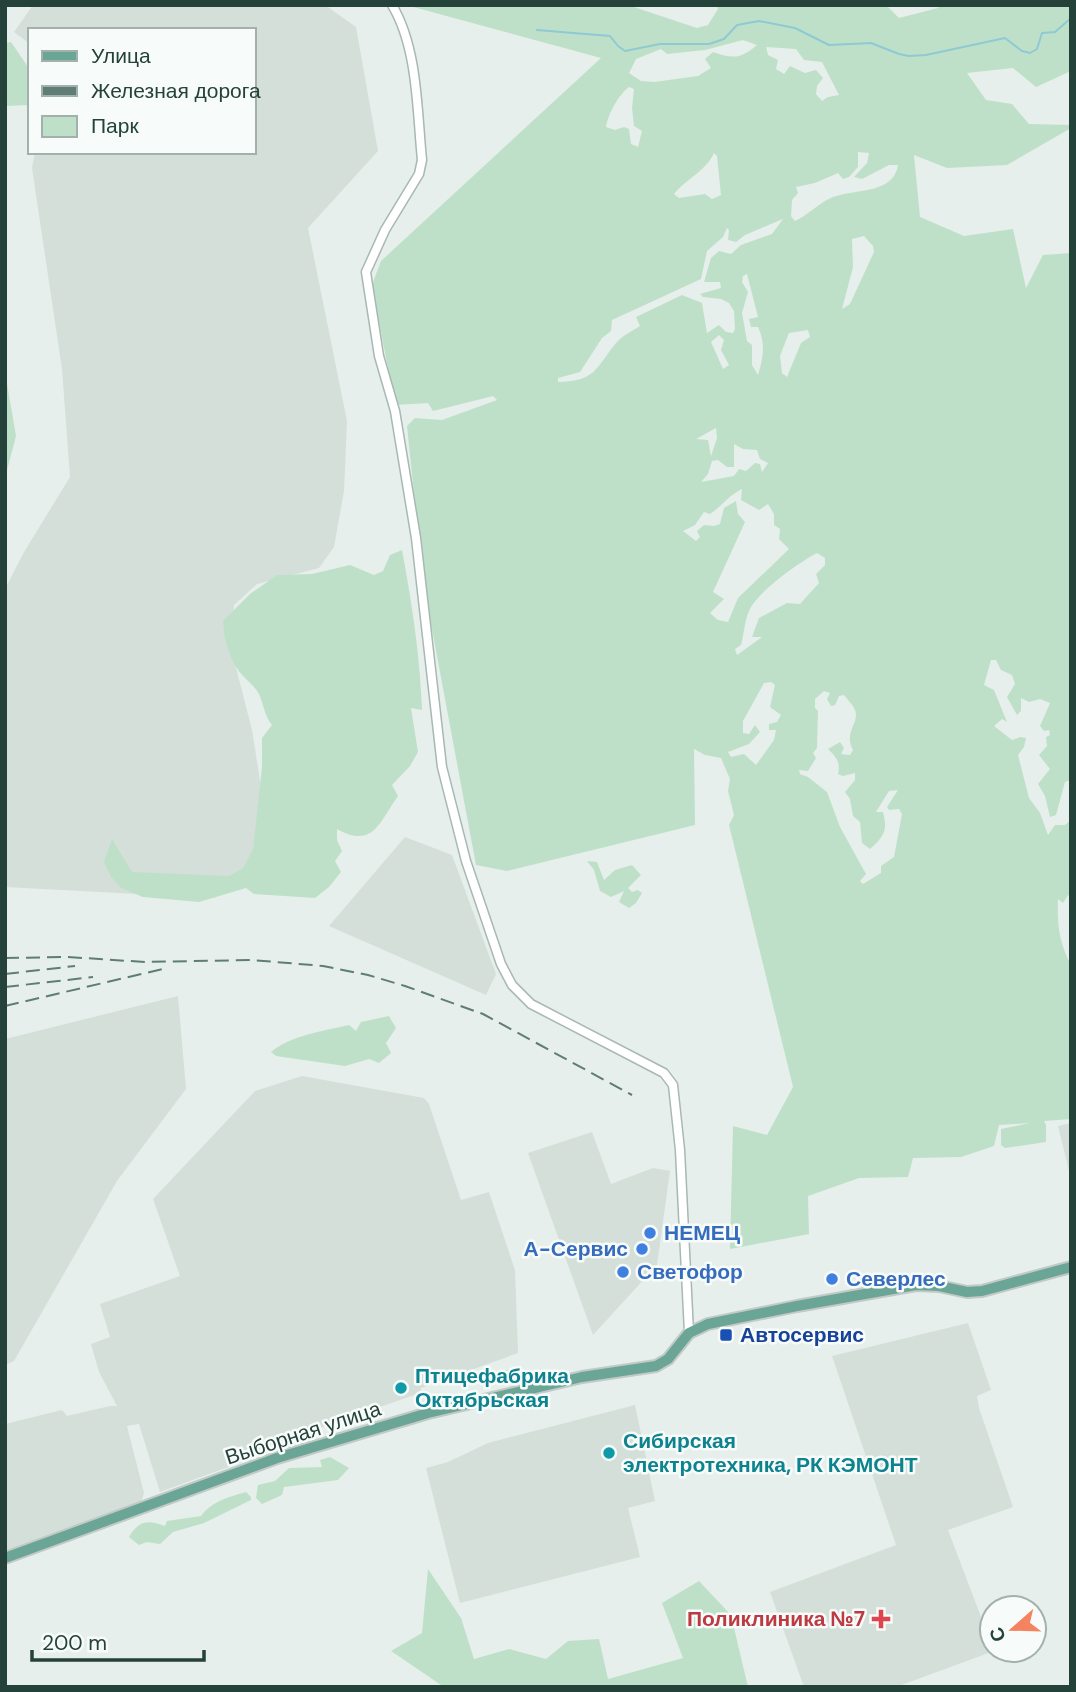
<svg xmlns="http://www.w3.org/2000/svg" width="1076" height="1692" viewBox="0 0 1076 1692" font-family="'DM Sans',sans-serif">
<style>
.built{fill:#d4dfda}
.green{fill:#bfe0c8;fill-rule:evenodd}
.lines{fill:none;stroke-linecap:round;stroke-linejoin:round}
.stream{stroke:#8ec9d4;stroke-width:2}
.minor-casing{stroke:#a8b8b2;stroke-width:11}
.major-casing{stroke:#c2cac8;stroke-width:14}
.minor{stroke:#fff;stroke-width:8}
.major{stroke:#6aa596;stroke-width:10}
.rail{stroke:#5f7d75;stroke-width:2;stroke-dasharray:14 7;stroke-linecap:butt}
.shop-dot{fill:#3f7fe0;stroke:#f7fbf9;stroke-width:2.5}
.transit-dot{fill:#1a4fb4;stroke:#f7fbf9;stroke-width:2.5}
.culture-dot{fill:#0f9aa8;stroke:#f7fbf9;stroke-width:2.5}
.health-dot{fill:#e0444e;stroke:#f7fbf9;stroke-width:2.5}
.labels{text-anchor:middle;stroke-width:5;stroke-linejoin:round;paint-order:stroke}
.shop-label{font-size:21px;font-weight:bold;fill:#366cbe;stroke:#f7fbf9;text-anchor:start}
.transit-label{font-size:21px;font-weight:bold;fill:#164399;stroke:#f7fbf9;text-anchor:start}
.culture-label{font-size:21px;font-weight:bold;fill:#0d838f;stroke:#f7fbf9;text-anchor:start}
.street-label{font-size:21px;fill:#24423a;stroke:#f7fbf9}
.health-label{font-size:21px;font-weight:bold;fill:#be3a42;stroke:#f7fbf9;text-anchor:end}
</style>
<rect width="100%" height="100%" fill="#e6efeb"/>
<path class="built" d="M33,5H325L356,27L378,151L308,228L347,421L344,491L334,547L319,568L257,584L234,605L231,648L252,730L263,799L247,882L214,898L5,887V589L24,552L70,477L62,369L32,168L35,152H254V30H30V44L14,32Z
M405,837L452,855L496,974L486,995L329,926Z
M178,996L186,1089L117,1181L14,1361L5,1365V1039Z
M302,1076L424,1098L429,1104L461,1200L489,1192L515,1270L518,1353L421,1388L420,1393L251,1452L253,1458L160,1492L139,1424L127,1426L144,1493L141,1502L5,1551V1424L62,1410L67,1416L110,1406H117L99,1372L91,1344L110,1337L100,1304L180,1276L153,1199L255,1091Z
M1071,1123V1179L1058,1126Z
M592,1132L611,1184L653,1168L670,1171L657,1265L593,1335L528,1153Z
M968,1323L991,1390L977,1396L979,1408L1013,1507L948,1530L994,1651L896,1687H804L770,1592L896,1545L832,1356Z
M635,1405L655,1501L628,1508L640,1557L460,1603L426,1468L448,1462L488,1443Z"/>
<path class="green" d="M406,5H628L697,28L708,25L718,9L716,5H886L899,18L938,8L940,5H1071V71L1036,87L1013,68L967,73L986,100L1012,104L1029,124L1071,125V128L1007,165L947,168L914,155L920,217L964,236L1013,229L1026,288L1043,255L1071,253V780L1065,782L1056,815L1050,817L1045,796L1038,784L1050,769L1039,755L1047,746L1046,737L1050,735L1049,730L1044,731L1040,726L1050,703L1040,699L1029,702L1021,698V711L1017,715L1007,697L1015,684L1012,675L1001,670L996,660H991L984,685L994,690L1007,722L1002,719L994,726L1012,740L1020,737L1026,738L1024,747L1018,755L1029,798L1040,813L1048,835L1055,825H1065L1071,820V898L1068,895L1063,903L1058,899C1057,924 1059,943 1071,965V1119L1044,1121L1046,1125V1142L1005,1148L1001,1145V1129L1030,1123L999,1125L994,1146L961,1157L913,1158L908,1177L859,1178L808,1196L809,1234L730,1249L733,1126L767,1135L793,1087L729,825L734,815L728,791L730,779L721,758L705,755L694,749L695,825L507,871L476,865L423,581L407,426L415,418L442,420L497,400L493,396L433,411L428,403L395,405L372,285L381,261L601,58ZM743,40L757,45C741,59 733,59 713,52L705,59L711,68L698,76L654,82L641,81L629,73L636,59L661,49L667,54L705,50ZM766,47L796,49L804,60L822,62L839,95L828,97L822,101L816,94L817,86L823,78L816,70L805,73L790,66L784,74L776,69L778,60L768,55ZM629,87L634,89L632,108L634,126L642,131L638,147L631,144L629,129L624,127L615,130L606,127C608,114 619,94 629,87ZM858,152L869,153L867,163L854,177L862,179L889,165H898C894,194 855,189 833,197C820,202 808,215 795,221L791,216L792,200L798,193L796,187L815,183L838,173L843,179L849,177L858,167ZM714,153L717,156L721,195L712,199L705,194L679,198L674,194C685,180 707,170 714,153ZM783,219L772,234L741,245L731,254L719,251L711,258L704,282H720L721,288L700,294L703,297L721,299L729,303L734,311L735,329L733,333L726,332L719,325L707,333L702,303L682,295L636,317L640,326C632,331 622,336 616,343C595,369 596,381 558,382V378L580,372L602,338L611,331L612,320L701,279L707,251L723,237L727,228L729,230L728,240L736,242L745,235ZM864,236L873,246L874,252L850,304L842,309L853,267L852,239ZM747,274L758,317L749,319L751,327H758C766,344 763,358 758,375L752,365V345L747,341L742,313L748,292L742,282L743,276ZM808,330L810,337L801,343L787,377L782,373L780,356L789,333ZM719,335L724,340L721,350L729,365L723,369L711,342ZM716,428L717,438L711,456L708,440L696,439ZM734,444L743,449L757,450L760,459L768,463L762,472L760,464L755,463L746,471L739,469L734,476L701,482L708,474L712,461L718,460L727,467H734ZM742,489L741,500L759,510L768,504L774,514V525L780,529L779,539L789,549L738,598L728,622L718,620L710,613L724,599L713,592L745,522L738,514L736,501L724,508L720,524L714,526L704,525L697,531L700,537L696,541L683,531L695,525L704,512L710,514C722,506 728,496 742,489ZM817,553L825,558V565L816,574L819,583L800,604L787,603L759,618L752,637H762L737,655L735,649L741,645C744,634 745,617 751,607C762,589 798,563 817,553ZM771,682L775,685L770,707L781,715L777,722L769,724V730H776L774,740L756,765L744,754L731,757L728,752L749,744L760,732L755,725L749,734L743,733V721L764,683ZM824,691L830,693L827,699L831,706L835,705L839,696L844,695C847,699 853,705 855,710C860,723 843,732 853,750L850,755L841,754L844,748L840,742L828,749C836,757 841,762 838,774L843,776L855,773V780L845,792L850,799L853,816L860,822L862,843L870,849C884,836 888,831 883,812H876L889,791L898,790L887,807L889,810L899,809L902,814L894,857L881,866V873L863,884L860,881L866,874L840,827L827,792L808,777L800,774L799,770L808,771L816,758L813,753L817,748L818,711L815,708V699Z
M11,42L30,70L28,105L5,106V43Z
M5,372L16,436L5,478Z
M402,550C412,603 420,656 422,710L411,708L418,752L410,766L392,785L398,796C379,823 373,849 337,829V840L342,851L335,861L341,872L329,887L315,898L254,894L246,888L199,902L143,897L121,888L111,877L104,862L112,839L132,872L229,876L243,868L253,849L262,767V738L272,725C264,715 264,705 259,694C255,687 250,683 244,677C230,663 224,641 223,621L250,594L277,575L312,574L350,565L374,575L383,571L390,555Z
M587,861L597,862L604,880L615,870L632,865L641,875L628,888L632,892L638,890L642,893L636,903L629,908L619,902L624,891L611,897L600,891L594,870Z
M389,1016L396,1028L386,1043L391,1053L379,1063L369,1059L345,1066L276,1056L271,1052C291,1035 324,1031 349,1025L356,1031L361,1022Z
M510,1369L523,1373V1379L509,1383L504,1382L503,1371Z
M330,1457L349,1468L338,1480L284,1487L282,1495L262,1504L256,1498L258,1485L275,1481L289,1468L322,1467L320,1460Z
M246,1492L251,1497V1500L204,1523L173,1532L160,1544L147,1542L139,1545L129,1537C139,1520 148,1520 165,1526L167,1521L201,1516C212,1501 229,1497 246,1492Z
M428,1569L461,1618L474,1659L509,1649L546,1659L568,1641L599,1639L608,1679L683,1658L662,1603L699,1581L731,1615L748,1687H444L391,1651L422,1633Z"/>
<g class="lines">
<path class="stream" d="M537,30L610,36L618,46L625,51L660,44H709L724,39L737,25L759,21L795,28L829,45L871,43L899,54L909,56L926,55L1005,38L1022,51L1030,53L1037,49L1042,33L1055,32L1071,18"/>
<defs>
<path id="minor" d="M392,5C418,48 417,111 422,160L419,174L385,230L366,272L379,356L395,411L416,538L442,767L466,861L501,964L512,985L531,1004L664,1073L673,1085L680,1150L689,1333"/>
<path id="major" d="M5,1558L277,1458L428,1413L582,1377L656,1366L668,1359L689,1333L708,1324L797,1306L916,1285L939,1286L967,1292L982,1291L1071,1267"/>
</defs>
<use href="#minor" class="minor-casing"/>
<use href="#major" class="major-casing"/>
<use href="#minor" class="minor"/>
<use href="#major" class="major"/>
<path class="rail" d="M5,958L68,957L145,962L252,960L323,966L368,975L405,986L483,1014L632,1095
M5,974L75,966
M5,987L93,977
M5,1006L167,968"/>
</g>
<g class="shop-dot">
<circle cx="650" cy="1233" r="7"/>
<circle cx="642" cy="1249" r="7"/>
<circle cx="623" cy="1272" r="7"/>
<circle cx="832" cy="1279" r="7"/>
</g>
<rect class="transit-dot" x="719" y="1328" width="14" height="14" rx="3.5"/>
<g class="culture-dot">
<circle cx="401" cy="1388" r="7"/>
<circle cx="609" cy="1453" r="7"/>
</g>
<path class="health-dot" d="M877.5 1608.5h7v7h7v7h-7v7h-7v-7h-7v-7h7z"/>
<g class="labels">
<g class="shop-label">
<text x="664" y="1240">НЕМЕЦ</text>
<text x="628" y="1256" text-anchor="end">А-Сервис</text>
<text x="637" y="1279">Светофор</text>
<text x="846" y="1286">Северлес</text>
</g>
<g class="transit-label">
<text x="740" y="1342">Автосервис</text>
</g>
<g class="culture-label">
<text x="415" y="1383">Птицефабрика<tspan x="415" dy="24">Октябрьская</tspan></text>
<text x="623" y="1448">Сибирская<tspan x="623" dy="24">электротехника, РК КЭМОНТ</tspan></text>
</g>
<g class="street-label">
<text transform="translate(303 1433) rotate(-18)" y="7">Выборная улица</text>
</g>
<g class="health-label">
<text x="865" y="1626">Поликлиника №7</text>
</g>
</g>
<rect width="1076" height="1692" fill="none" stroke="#24423a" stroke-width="14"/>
<rect x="28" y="28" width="228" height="126" fill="#f7fbf9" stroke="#a3b1ad" stroke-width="2"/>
<rect x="42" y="51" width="35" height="10" fill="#6aa596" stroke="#a3b1ad" stroke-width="2"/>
<text x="91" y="63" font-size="21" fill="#24423a">Улица</text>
<rect x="42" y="86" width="35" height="10" fill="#5f7d75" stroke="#a3b1ad" stroke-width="2"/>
<text x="91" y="98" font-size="21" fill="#24423a">Железная дорога</text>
<rect x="42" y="116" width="35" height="21" fill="#bfe0c8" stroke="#a3b1ad" stroke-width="2"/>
<text x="91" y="133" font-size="21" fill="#24423a">Парк</text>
<g transform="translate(1013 1629) rotate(250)"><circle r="33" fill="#f7fbf9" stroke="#a3b1ad" stroke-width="2"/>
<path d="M0-5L12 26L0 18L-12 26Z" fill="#f4845f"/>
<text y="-10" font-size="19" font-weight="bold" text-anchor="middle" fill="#24423a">С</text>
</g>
<path d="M32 1650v10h172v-10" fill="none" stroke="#24423a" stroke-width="3.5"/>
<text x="42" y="1650" font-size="21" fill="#24423a" stroke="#f7fbf9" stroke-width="5" paint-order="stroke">200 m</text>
</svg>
